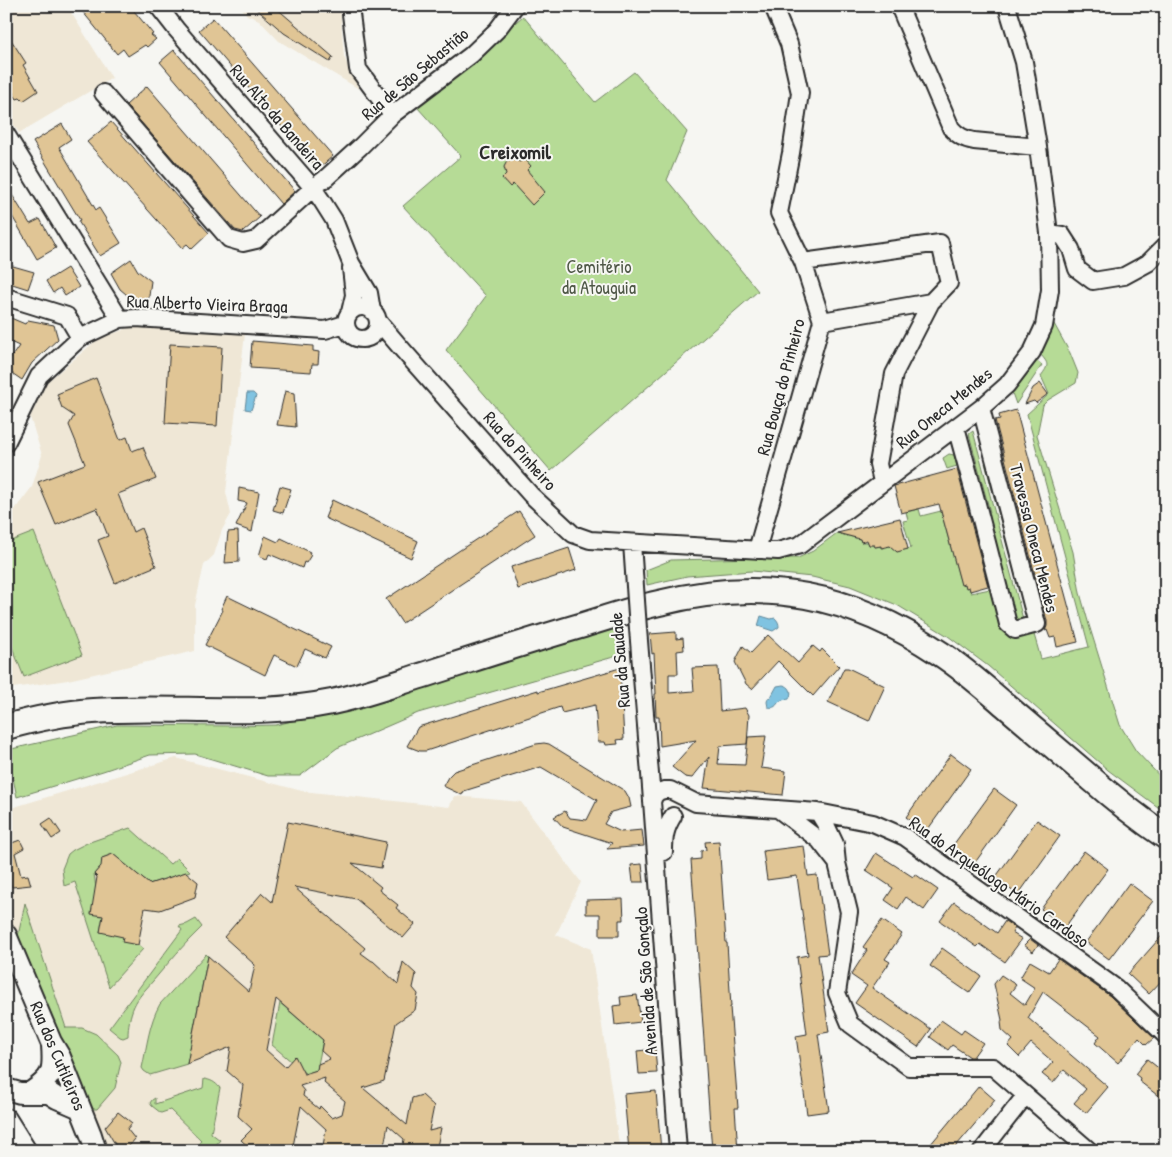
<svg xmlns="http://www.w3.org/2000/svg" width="1172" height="1157" viewBox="0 0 1172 1157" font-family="'Patrick Hand',sans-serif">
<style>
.built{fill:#efe7d6}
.green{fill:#b6db96;stroke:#708360}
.water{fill:#80c3e1;stroke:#5e8698}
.building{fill:#e0c595;stroke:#2b2b2b;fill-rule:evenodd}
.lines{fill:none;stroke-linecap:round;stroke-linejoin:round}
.minor-casing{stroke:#2b2b2b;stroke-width:20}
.major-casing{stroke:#2b2b2b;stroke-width:24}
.highway-casing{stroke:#2b2b2b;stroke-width:28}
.minor{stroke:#f6f6f2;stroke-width:16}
.major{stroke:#f6f6f2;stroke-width:20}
.highway{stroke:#f6f6f2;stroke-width:24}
.minor-bridge-casing{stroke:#2b2b2b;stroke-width:20;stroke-linecap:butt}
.minor-bridge{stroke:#f6f6f2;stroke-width:16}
.labels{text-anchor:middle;stroke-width:4;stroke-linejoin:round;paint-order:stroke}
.street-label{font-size:18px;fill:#2b2b2b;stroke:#f6f6f2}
.park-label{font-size:18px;fill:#4e5746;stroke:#f6f6f2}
.quarter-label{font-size:20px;font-weight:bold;fill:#2b2b2b;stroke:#f6f6f2}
</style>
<rect width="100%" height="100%" fill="#f6f6f2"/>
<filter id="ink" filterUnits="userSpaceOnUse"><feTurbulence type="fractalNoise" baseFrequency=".02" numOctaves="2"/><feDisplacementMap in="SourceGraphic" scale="10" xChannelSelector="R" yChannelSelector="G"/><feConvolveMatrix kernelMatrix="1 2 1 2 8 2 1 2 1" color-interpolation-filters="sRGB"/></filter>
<g filter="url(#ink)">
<path class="built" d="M6,6H67L112,78L19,133L6,113Z
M240,6H340L344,57L359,89L279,41L259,20L247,15Z
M134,326L245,334L226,492L231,514L222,530L214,555L204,565L195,605V651L68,680L6,689V521L32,487L42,455L30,417L47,382L98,339Z
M176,758L302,791L449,807L455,796L521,802L581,882L556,935L591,949L620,1151H105L100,1142L6,917V815L11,808Z"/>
<path class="green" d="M523,16L595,102L634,72L687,132L667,180L758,291L551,471L446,350L486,296L403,206L461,156L417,107Z
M1053,322L1070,353L1078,373L1076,383L1048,400L1043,405L1037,435L1073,552L1080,593L1089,625L1120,725L1136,751L1166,783V813L1108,770L988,666L948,636L897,605L850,586L812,577L752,571L687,576L647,585L646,570L671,560L759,558H798L813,551L837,533L860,539L861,542H868L869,545H872L874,543L875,547L881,546L882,548L890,546L897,551L911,548L903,521L908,520L906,512L919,509L921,516L941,511L961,584H965L966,587H969L971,593L990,589L1000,628L1010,637L1033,631L1041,659L1089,647L1027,414L1049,394L1041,376C1049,365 1049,364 1040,354L1049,337Z
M1037,361L1042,365L1016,404L1012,393Z
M973,431L1024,623H1014L984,514L990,512L969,434Z
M949,454L954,455L957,466L947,469L943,458Z
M990,462L1024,589L1019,590L985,463Z
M34,532L82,655L24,677L6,632V543Z
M622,626L624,654L418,713L337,748L300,776H268L195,754L150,755L103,771L17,797L7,750L117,725L234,726L276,725L351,706Z
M130,828L170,864L177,858L190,871L149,884L113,854L102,858V862L103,864L94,874L96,888L103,916L100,932L118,906L138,945L143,949L109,987L75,882L64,886L62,869L68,854L73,850L87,843Z
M25,903L66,1028H82L96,1034L118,1055L121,1062L115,1088L97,1109H92L89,1106L18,936Z
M196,919L202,927C184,944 169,962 153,981C146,989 138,997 134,1006C130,1015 128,1026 128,1036L123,1038L120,1037L109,1028L182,930L179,926L187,924Z
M206,954L208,956L187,1064L150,1075L144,1071L142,1068C147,1046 149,1023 160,1004Z
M280,1003L323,1040L317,1070L306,1074L272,1045Z
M204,1079C211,1080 215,1082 220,1088L211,1133L220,1140L214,1147L206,1150L198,1147L201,1140L170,1110L161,1113L152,1106L150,1103L152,1100L155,1098V1104L203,1088Z"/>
<path class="water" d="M247,393H253L256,396L251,410L245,409Z
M761,616L771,619L775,618C778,621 779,623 779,627L773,631L758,626Z
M783,685C790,686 793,692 789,699C787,700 785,699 782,700C775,703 778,709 768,707L767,702L768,698L771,697L777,686Z"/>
<path class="building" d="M78,6H130L153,34L151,35L156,39L147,47L145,45L128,56L123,49L117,54Z
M253,6H274L333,57L330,62L284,33Z
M213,18L333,156L318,169L199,30Z
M6,32L26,63L23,65L38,91L23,101L20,98L17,99L6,82Z
M174,50L295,191L281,204L160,62Z
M147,86L260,217L243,232L235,230L126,105Z
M111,122L209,233L192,249L187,244L182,248L87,142Z
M62,124L71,139L59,147L96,210L99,208L121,243L100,256L78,221L80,220L33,142Z
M524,158L531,166L527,170L545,192L532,205L513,184L510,187L502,178L506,174L504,167L507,161L514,159L520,162Z
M6,185L30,224L40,219L56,248L37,259L12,216L6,219Z
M131,259L138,271L151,281L148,303L133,300L120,289L111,273Z
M6,264L34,272L28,289L6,282Z
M67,268L79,287L65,296L60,288L53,293L46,281Z
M6,316L25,324L28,320L54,325L58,339L32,363L22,380L6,369V365L19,346L6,340Z
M252,341L313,346V351L319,352L318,364H312L311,372L250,368Z
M170,344L222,347L217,426L165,423Z
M96,378L120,440L127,437L132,451L143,447L156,479L118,494L133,532L141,528L156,566L115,583L98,540L108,536L97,508L56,525L38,482L85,464L69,425L74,416L62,408L57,394Z
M1040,383L1048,394L1036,403L1034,401L1025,404L1033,388Z
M285,391L294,393L296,427L277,425Z
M1016,410L1078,642L1057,647L1055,637L1050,638L1047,630L1045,631L1047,626V621L995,420L1000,419L999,415Z
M957,469L988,586L970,591L969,587L966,588L965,584L961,585L939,504L901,513L894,486Z
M280,486L291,489L283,513L273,510Z
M239,488L259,492L252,532L236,526L247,503L238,501Z
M332,500L418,541L411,558L325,518Z
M519,511L535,535L402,623L386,599Z
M900,518L908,549L897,552L890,546L881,548V546L875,547L874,545H869L867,540L861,542L860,539L837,533Z
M238,531L239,562L225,563L228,532Z
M265,536L278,542L281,538L310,552L309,554L311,555L306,563L304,562L302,568L269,554L267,559L259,556Z
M569,548L576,570L518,589L511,567Z
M227,596L331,647L325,658L305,649L297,666L274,655L265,675L205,645L223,610L221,609Z
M676,632V639L683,638L684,650L677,651L678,674H669V693L694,691L692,668L718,667L720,711L745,708L749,715L747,744L720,746L718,764L745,765L748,737L766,736L761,768L786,771L783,795L704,788L709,757L692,778L685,777L672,767L696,740L660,746L659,716H656L655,694H656L654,653L652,654L650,634Z
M768,635L798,663L813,646L820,652L822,649L839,666L813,696L778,661L752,689L746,684L735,662L743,646L751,653Z
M620,668L624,739L617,740L618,744L606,745L605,742H598L595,705L562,713L560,707L426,751H420L407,746L418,727L538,690V692Z
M844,668H848L885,686L869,721L828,702Z
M544,743L549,744L625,791L629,798L631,807L611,812L604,824L621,832L642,830L644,846L607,849L612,843L563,827L554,817L565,811L570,818L587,820L597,800L541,767L464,791L462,795L443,786L448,777L454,771L536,744Z
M951,754L971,769L926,832L906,817Z
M994,789L1016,805L974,864L951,848Z
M51,818L61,833L52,839L42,824Z
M1037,820L1060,836L1018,895L995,878Z
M288,822L386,842L381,868L352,863L381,887L379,890L398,905L396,908L415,924L403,938L356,899L294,887L365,948L361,953L372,961H373L398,984L403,962L416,974L413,988L418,994L415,1010L396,1023L384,1081L363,1088L407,1125L412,1098L422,1095L434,1106L429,1131L441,1128L436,1151H402L404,1139L388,1125L383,1151H322L326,1129L301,1106L292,1151H253L241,1140L252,1129L238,1116L243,1085L227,1071L231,1047L187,1064L208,956L249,992L255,965L224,937L262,893L272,902ZM276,999L323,1040L321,1051L330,1059L318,1064L317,1070L304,1074L295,1056L285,1067L266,1050ZM325,1078L324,1083L345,1101L342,1114L332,1118L320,1106L319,1109L303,1096L304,1091L300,1086Z
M6,832H9L12,843L20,840L24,848L15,853L21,876L28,875L31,885L12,887L6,873Z
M719,841L726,943H727L731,1007H730L738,1108H735L738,1151H712L691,860L701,859V851L706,850L705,842Z
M804,846L808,876L817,875L828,954L818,955L829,1032L818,1034L829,1111L807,1114L796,1036L807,1034L797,957L808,955L797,876L767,880L763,851Z
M1084,851L1108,869L1065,927L1041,909Z
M876,853L913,877L915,874L938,890L924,910L906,897L898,909L885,900L893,888L866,870Z
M113,854L149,884L186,872L198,882L195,897L160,910L145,908L138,945L122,942L123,937L100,932L103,916L91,914L97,877L94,874L101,866L102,858Z
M642,864L644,882H633L631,865Z
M1129,883L1153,901L1109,959L1086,942Z
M623,899L624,920H619V936H600V914H586V900Z
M954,902L997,933L1005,921L1015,928L1012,933L1022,939L1005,962L980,944L977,947L940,921Z
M882,920L902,934L885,959L890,962L872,988L931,1029L918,1047L855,1003L867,986L851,975L867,950L863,947Z
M1166,931V976L1149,994L1128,974Z
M1030,939L1038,945L1033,952L1024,945Z
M942,948L981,976L969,993L930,966Z
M1058,959L1110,996L1154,1038L1146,1045L1139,1038L1118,1063L1095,1043L1100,1036L1043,992L1028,1018L1108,1087L1086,1113L1074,1103L1086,1089L1064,1070L1053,1083L1042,1074L1053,1062L1031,1043L1019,1057L1008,1046L1013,1040L1002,1030L1001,1022L1002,1020L994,984L1001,975L1016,985L1010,993L1025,1005L1035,988L1020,978L1030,961L1049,972Z
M637,995L641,1022L615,1025L613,1006L621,1005L620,997Z
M941,1020L961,1034L964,1030L983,1043L973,1057H970L952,1045L948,1050L930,1037Z
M655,1049L657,1073L639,1074L637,1051Z
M1147,1059L1166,1074V1102L1139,1081L1140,1078L1135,1074Z
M979,1086L995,1100L952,1151H925Z
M656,1091L661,1151H629L624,1094Z
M118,1112L132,1123L127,1129L135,1139L125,1151H119L105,1127Z"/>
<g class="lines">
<defs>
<path id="minor" d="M158,6L176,29L313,188L322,201L334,220L351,263L369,293L372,311
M352,6L351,14L358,69L392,115
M899,6L951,128C958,136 964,139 974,141L1038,147
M103,93L229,239L243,243L256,240L313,188L326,178L360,147L392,115L471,55L497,30L515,6
M6,134L120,319
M1049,233L1062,235L1071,249L1077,269L1093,281L1124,276L1148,263L1166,245
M803,262L940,243L949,283L931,302L894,374L878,464L882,482
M6,297L67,316L80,338
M346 323a16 16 0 1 1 32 0a16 16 0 1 1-32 0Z
M350,312L354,295L351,268
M378,321L401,348L531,495L573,534L590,540L778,551L800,545L981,408L1007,385L1032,352L1044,326L1050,290L1049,233L1038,147L1024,62L1007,6
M822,321L931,302
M956,427L975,496L1008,624L1015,630L1037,624L981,408
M6,443L39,376L80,338L120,319L136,318L325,330L345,324
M632,543L634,572
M757,550L822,321L803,262L779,213L791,153L800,93L789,44L773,6
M638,629L650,774L678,1151
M652,802L654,796L658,792L664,790H670L696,803L818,812L873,823L905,837L1116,988L1166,1036
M778,809L819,840L837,863
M818,812L827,827L835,844L837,863L849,912L837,993L850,1024L909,1067H993L1090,1151
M664,852C664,837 665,829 673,816
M982,1151L1025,1096"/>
<path id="major" d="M6,935L51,1042L60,1057L91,1135L96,1151
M6,1089L20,1093H49L57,1098L80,1108
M30,1093C53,1077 54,1072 52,1045
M6,1119L26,1151"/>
<path id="highway" d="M6,727C35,719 63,713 93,711C173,705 254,718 332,702C361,696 389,686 417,677C471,660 525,642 580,626C606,618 632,609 659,603C765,577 850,593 941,654C964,669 984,687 1005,705C1032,728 1059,751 1087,775C1112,797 1138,818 1166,837"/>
</defs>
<use href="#minor" class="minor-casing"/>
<use href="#major" class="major-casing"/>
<use href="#highway" class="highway-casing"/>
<use href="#minor" class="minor"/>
<use href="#major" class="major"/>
<use href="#highway" class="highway"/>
<defs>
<path id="minor-bridge" d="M634,572L638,629"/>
</defs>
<use href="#minor-bridge" class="minor-bridge-casing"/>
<use href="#minor-bridge" class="minor-bridge"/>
</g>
</g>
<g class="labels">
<g class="street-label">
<text transform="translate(415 74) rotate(-40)" y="6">Rua de São Sebastião</text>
<text transform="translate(277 117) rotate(49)" y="6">Rua Alto da Bandeira</text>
<text transform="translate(207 304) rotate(2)" y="6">Rua Alberto Vieira Braga</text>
<text transform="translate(781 387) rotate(-75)" y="6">Rua Bouça do Pinheiro</text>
<text transform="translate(944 408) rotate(-39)" y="6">Rua Oneca Mendes</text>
<text transform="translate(520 451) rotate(48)" y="6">Rua do Pinheiro</text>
<text transform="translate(1034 538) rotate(76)" y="6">Travessa Oneca Mendes</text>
<text transform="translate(620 660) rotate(-95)" y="6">Rua da Saudade</text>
<text transform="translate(999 882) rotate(35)" y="6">Rua do Arqueólogo Mário Cardoso</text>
<text transform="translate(646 981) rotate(-94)" y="6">Avenida de São Gonçalo</text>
<text transform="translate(58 1056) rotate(67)" y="6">Rua dos Cutileiros</text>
</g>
<g class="park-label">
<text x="599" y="273">Cemitério<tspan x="599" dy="21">da Atouguia</tspan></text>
</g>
<g class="quarter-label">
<text x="515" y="159">Creixomil</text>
</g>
</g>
<rect width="1172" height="1157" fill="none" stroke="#f6f6f2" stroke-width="25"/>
<rect x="12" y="12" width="1147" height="1132" fill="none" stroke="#2b2b2b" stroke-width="2" filter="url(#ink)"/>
</svg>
